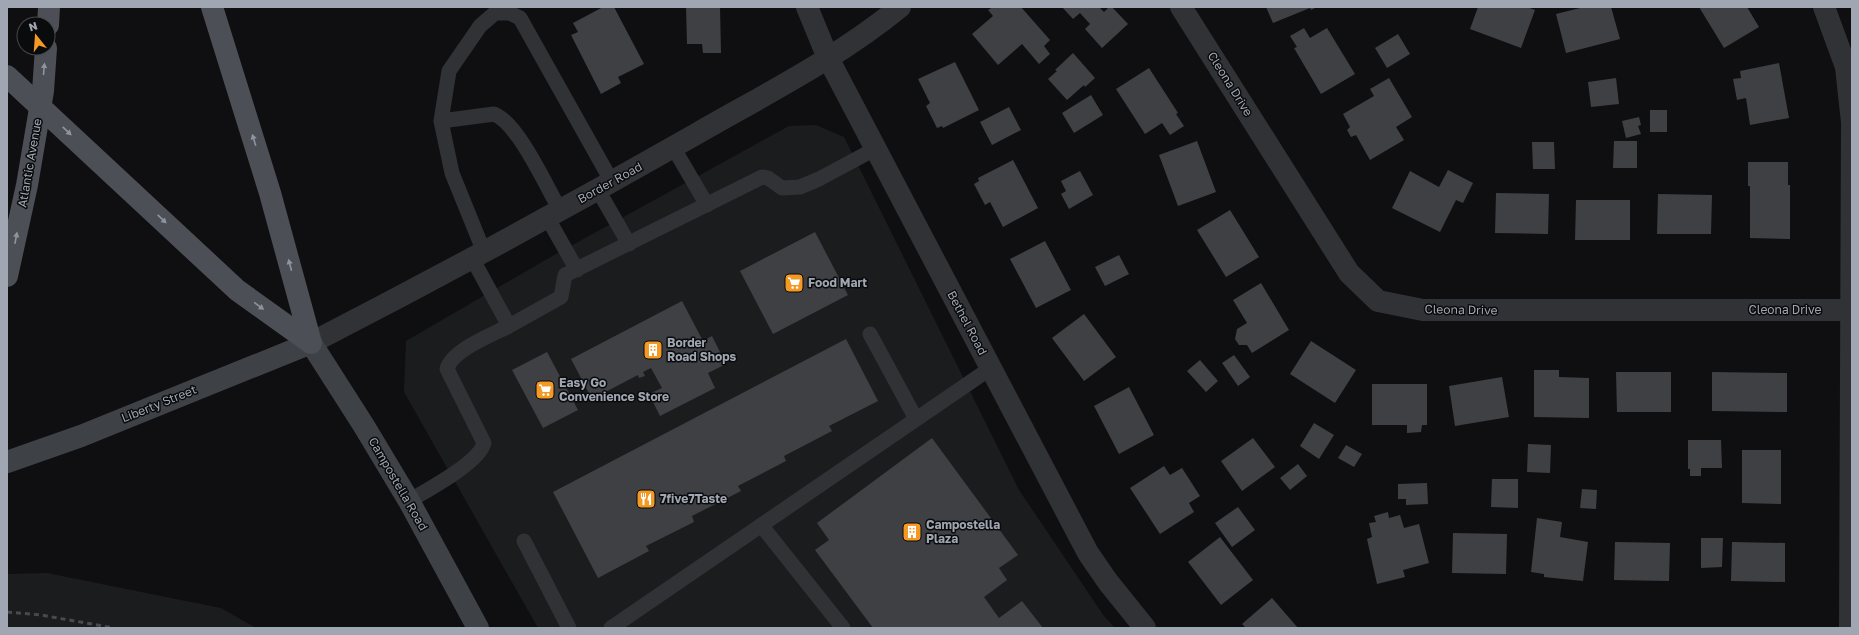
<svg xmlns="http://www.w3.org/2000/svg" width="1859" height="635" viewBox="0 0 1859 635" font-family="'Golos Text',sans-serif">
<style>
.built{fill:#1b1c1e}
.building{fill:#3e4044}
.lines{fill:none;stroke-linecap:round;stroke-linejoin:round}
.service{stroke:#303236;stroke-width:15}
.minor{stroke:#303236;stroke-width:22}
.tertiary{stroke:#303236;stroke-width:22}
.secondary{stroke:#3e4146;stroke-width:22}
.primary{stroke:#4c4f55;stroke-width:22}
.rail{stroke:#474a4f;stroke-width:3;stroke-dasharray:5 4;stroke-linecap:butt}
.primary-bridge{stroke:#4c4f55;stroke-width:22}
.oneway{fill:#8f959f}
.labels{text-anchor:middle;stroke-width:3;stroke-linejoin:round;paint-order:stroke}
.street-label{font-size:12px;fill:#a0a7b2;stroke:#0a0b0c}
.poi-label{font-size:12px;font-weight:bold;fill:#a0a7b2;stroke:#0a0b0c;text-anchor:start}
</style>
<rect width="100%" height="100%" fill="#0f0f11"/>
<path class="built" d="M816,125L844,137L1019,490L1104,616L1115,628H538L404,392L406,341L547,259L789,126Z
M47,573L221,608L256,628H7V574Z"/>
<path class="building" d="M603,7H614L644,64L618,77L621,83L601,94L571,35L578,32L573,23Z
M686,7H720L721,53H703L702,44H687Z
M993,7H1021L1050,40L1044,46L1050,54L1039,64L1022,44L998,65L972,34L993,16L988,10Z
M1062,7H1099L1104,12L1109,7H1112L1128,24L1102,48L1085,29L1090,24L1080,13L1073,19Z
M1266,7H1317L1311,10L1310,8L1273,23Z
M1478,7H1527L1535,10L1521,48L1470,29Z
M1584,7H1611L1620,39L1566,53L1556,14Z
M1699,7H1747L1759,27L1724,48Z
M1304,28L1310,38L1327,28L1355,74L1321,94L1294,48L1297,47L1290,36Z
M1398,34L1410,54L1387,68L1375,48Z
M1073,53L1095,78L1085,87L1084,85L1067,100L1048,79L1057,71L1055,70Z
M955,62L979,110L943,128L942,126L937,128L926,106L930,103L918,79Z
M1779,63L1789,118L1750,125L1746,98L1737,100L1733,79L1741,78L1740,71Z
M1149,68L1178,113L1176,114L1184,126L1170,135L1162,123L1145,134L1116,89Z
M1389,78L1412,117L1396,127L1404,140L1370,160L1356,135L1351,137L1347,130L1350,127L1343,114L1374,96L1370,89Z
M1616,78L1619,104L1591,107L1588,82Z
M1091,95L1103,115L1074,133L1062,113Z
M1009,107L1021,130L992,145L980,122Z
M1650,110H1667V132H1650Z
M1639,117L1641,125L1638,126L1641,134L1626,138L1622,121Z
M1197,141L1216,192L1178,206L1159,155Z
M1614,141H1637V168H1613Z
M1532,142H1554L1555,169H1533Z
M1013,160L1038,208L1003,227L990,202L985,205L974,184L979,181L978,178Z
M1748,162H1788V185H1790V239L1750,238V186H1748Z
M1448,170L1473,183L1463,203L1456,200L1440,232L1392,208L1410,171L1439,187Z
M1080,171L1093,195L1069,209L1061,194L1066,191L1061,181Z
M1496,193L1549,194L1548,234L1495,233Z
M1658,194L1712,195L1711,234H1657Z
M1576,200H1630V240H1575Z
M1230,210L1259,257L1226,277L1197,230Z
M815,232L848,295L773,334L740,271Z
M1045,241L1071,290L1036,308L1010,259Z
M1119,255L1129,274L1105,286L1095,267Z
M1261,283L1289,330L1252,353L1247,345H1239L1235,339L1237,329L1247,323L1233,300Z
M682,301L703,341L712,336L726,364L708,373L715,388L660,416L649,394L662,388L651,368L643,372L645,376L639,378L638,375L592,399L571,359Z
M1084,314L1116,357L1084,381L1052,338Z
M846,339L878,401L829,426L832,431L784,456L786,461L738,486L741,491L692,516L694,522L646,546L649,551L598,578L553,492Z
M1311,341L1356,370L1335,403L1290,374Z
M547,352L578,410L543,428L512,370Z
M1234,355L1250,377L1238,386L1222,363Z
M1200,360L1218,381L1206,392L1187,371Z
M1534,370H1559V377L1589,378V418L1534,417Z
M1616,372H1671V412H1617Z
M1712,372L1787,373V412L1712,411Z
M1502,377L1509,417L1455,426L1449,386Z
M1372,384H1427V425H1422L1421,432L1407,433V425H1372Z
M1129,387L1154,435L1119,454L1094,406Z
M1314,423L1334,435L1319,459L1300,446Z
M932,438L1018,555L999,568L1007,580L984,597L999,618L1022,601L1043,628H873L815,550L829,540L817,523Z
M1253,438L1275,467L1242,491L1221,461Z
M1688,440H1721L1722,468H1701V476H1690V469H1688Z
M1528,444L1551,445L1550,473L1527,472Z
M1346,445L1362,454L1354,467L1338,458Z
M1742,450H1781V504L1742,503Z
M1298,464L1307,476L1290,490L1280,478Z
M1164,466L1170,475L1182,468L1200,496L1189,503L1194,512L1160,534L1130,488Z
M1492,479H1518V508L1491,507Z
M1427,483L1428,504L1406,505V499H1398V484Z
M1582,489L1597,490L1596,509L1580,508Z
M1238,507L1255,530L1232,547L1215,523Z
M1388,512L1389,518L1400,515L1404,528L1419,524L1429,563L1403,570L1405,577L1377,584L1367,539L1372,537L1369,523L1376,522L1374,516Z
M1537,518L1562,522L1560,537L1588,542L1583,581L1544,577V574L1531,572Z
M1453,533L1507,534L1506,574L1452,573Z
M1220,537L1253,580L1221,605L1188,562Z
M1701,538H1723L1722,567L1701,568Z
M1615,542L1670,543L1669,581L1614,580Z
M1732,542L1785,543V582L1731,581Z
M1272,598L1298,628H1246L1242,624Z"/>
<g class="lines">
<path class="service" d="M441,121L494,114C518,123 546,186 560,210
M673,147L707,205
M598,190L629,244
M547,217L577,270
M484,252L452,173L441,121L449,71L480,26L495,13H510L520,18L612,182
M509,326L561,297L565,275L762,177L768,178L782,188L800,187L819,179L875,149
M870,334L916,419
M409,501C427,490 479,463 484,443L447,369C452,350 492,335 509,326L472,258
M761,525L843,628
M524,541L569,628
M611,628L991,368"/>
<path class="minor" d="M807,7L828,58L1088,553L1108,582L1145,628
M1181,7L1349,273L1378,301L1423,310H1852
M1824,7L1846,67L1852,122L1850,628"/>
<path class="tertiary" d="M311,343C441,276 570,206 698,133C766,94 839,57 900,7"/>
<path class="secondary" d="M7,462L81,436L311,343L364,426L409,501L478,628"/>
<path class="primary" d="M212,7L270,193L311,343
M48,25L49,7
M7,76L237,290L311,343"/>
<path class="rail" d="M7,612L41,615L114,628"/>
<path class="primary-bridge" d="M7,276L27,185L43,91L46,48"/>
</g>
<defs><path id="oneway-solid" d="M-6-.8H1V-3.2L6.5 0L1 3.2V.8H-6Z"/></defs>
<g class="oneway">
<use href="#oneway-solid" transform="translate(44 69) rotate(-85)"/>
<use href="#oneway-solid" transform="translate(67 131) rotate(43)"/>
<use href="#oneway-solid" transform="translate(254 140) rotate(-107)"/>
<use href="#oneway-solid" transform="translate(162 219) rotate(44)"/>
<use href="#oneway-solid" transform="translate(16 238) rotate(-79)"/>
<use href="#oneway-solid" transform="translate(290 265) rotate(-105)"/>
<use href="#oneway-solid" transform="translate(259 306) rotate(36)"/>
</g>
<defs>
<symbol id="supermarket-square" viewBox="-11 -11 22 22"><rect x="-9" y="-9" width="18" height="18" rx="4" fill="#f49924" stroke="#0a0b0c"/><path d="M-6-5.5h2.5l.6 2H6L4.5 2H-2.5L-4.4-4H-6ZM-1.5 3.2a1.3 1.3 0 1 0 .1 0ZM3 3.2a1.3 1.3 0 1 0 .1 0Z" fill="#fff"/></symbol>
<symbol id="building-square" viewBox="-11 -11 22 22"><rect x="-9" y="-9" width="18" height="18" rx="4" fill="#f49924" stroke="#0a0b0c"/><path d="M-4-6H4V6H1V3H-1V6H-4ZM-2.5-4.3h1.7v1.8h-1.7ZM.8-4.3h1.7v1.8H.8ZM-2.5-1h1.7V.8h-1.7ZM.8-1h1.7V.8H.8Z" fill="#fff"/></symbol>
<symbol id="restaurant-square" viewBox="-11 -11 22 22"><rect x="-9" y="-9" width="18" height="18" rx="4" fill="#f49924" stroke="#0a0b0c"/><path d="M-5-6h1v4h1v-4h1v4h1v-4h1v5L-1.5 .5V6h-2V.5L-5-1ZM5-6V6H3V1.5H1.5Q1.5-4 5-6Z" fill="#fff"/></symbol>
</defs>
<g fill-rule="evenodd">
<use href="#supermarket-square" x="783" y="272" width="22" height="22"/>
<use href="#building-square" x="642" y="339" width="22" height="22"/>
<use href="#supermarket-square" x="534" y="379" width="22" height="22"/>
<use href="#restaurant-square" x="635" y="488" width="22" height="22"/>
<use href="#building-square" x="901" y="521" width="22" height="22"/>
</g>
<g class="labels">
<g class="street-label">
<text transform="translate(1230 84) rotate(58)" y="4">Cleona Drive</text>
<text transform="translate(30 163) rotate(-80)" y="4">Atlantic Avenue</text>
<text transform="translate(610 183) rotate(-29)" y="4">Border Road</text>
<text transform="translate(1461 310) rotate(1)" y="4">Cleona Drive</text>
<text x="1785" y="314">Cleona Drive</text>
<text transform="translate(967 323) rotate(62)" y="4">Bethel Road</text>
<text transform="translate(159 404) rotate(-22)" y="4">Liberty Street</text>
<text transform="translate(398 484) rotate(60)" y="4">Campostella Road</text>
</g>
<g class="poi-label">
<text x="808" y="287">Food Mart</text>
<text x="667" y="347">Border<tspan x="667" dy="14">Road Shops</tspan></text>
<text x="559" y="387">Easy Go<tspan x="559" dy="14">Convenience Store</tspan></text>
<text x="660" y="503">7five7Taste</text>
<text x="926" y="529">Campostella<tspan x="926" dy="14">Plaza</tspan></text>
</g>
</g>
<rect width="1859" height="635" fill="none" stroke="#a0a7b2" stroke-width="16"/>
<g transform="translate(36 36) rotate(343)"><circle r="19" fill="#0a0b0c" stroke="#46494e"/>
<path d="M0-3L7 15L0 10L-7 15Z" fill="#f49924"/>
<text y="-6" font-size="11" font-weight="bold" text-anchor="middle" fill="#a0a7b2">N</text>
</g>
</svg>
